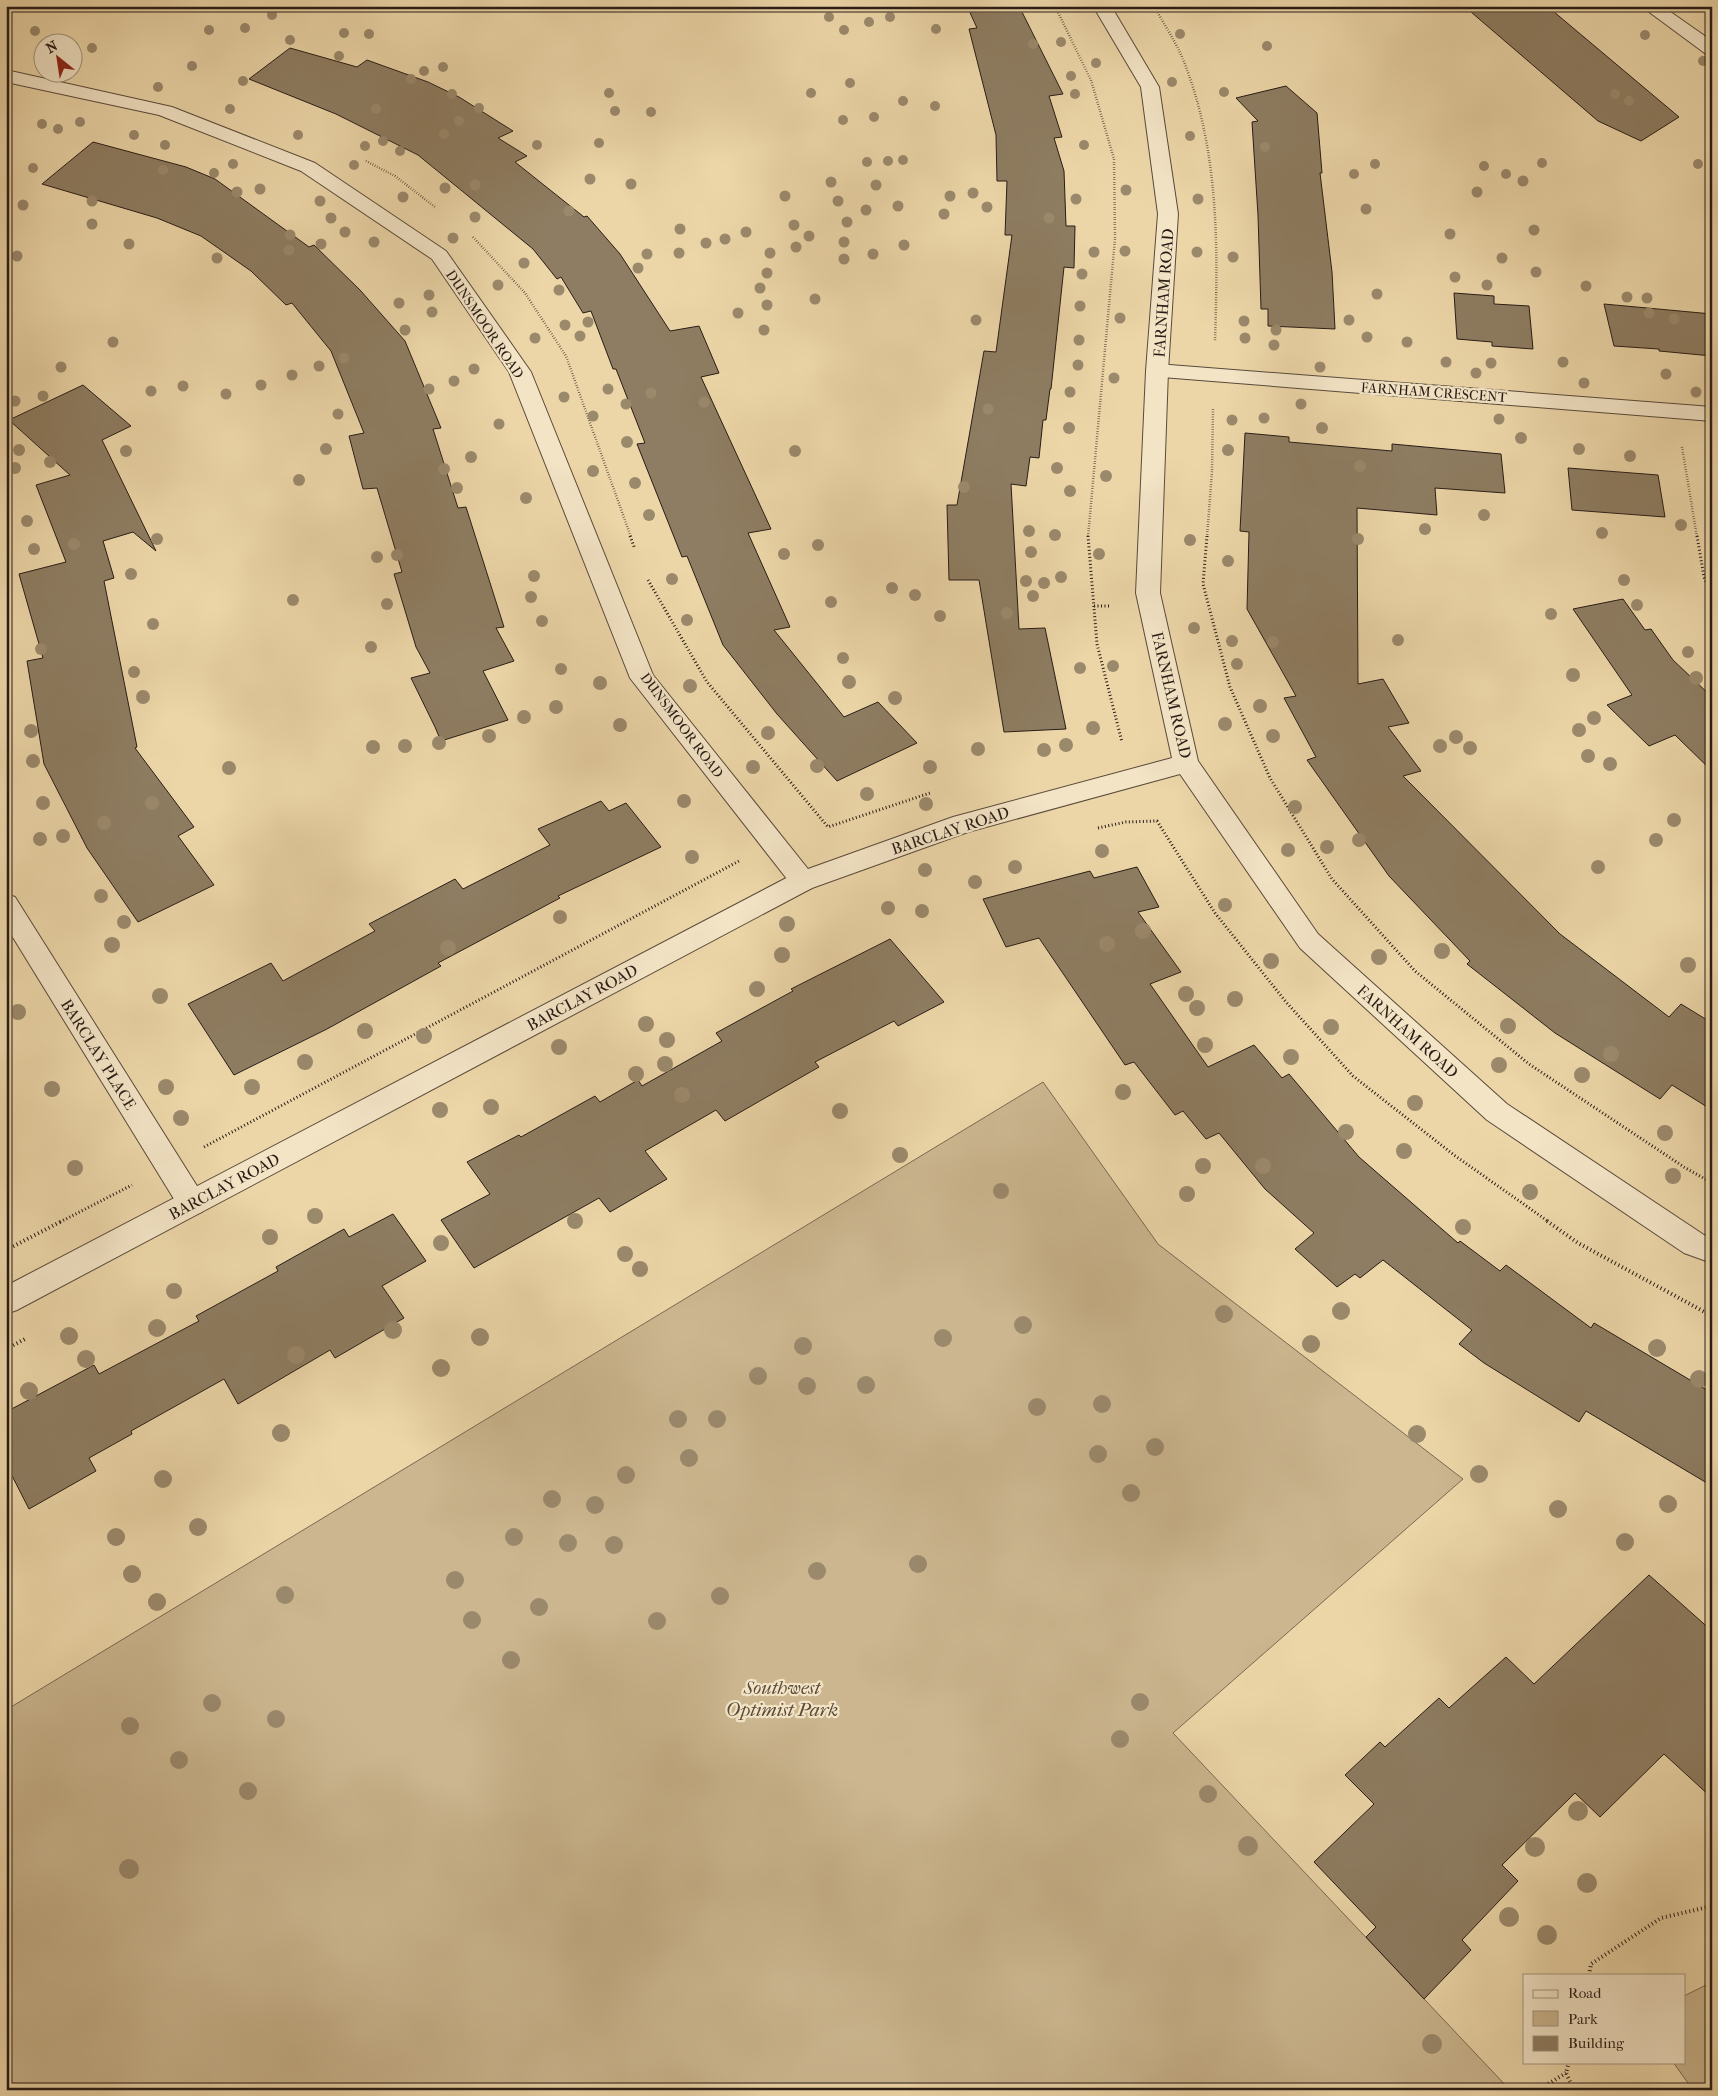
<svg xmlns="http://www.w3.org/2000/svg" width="1718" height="2096" viewBox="0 0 1718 2096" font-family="'IM FELL French Canon',serif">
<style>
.green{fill:#cbb68f;stroke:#7a6952}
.building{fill:#8e7d62;stroke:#281c16}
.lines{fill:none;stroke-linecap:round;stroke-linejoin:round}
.minor-casing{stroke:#594a3a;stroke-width:2}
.tertiary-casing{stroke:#594a3a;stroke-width:2}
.path-far2{stroke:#281c16;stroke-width:2.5;stroke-dasharray:0.5 2;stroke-linecap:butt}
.path-far1{stroke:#281c16;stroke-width:3;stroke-dasharray:1 2.5;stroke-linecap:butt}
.path{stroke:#281c16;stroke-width:4;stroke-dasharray:1 3;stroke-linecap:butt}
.minor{fill:#f3e4c6;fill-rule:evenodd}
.tertiary{fill:#f3e4c6;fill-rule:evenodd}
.tree{fill:#9b896c}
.labels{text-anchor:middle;stroke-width:4.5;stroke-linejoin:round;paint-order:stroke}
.far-street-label{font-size:14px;fill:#281c16;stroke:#f3e4c6}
.street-label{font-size:16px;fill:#281c16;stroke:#f3e4c6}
.near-park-label{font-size:19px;font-style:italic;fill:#594a3a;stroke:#f3e4c6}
</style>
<rect width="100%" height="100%" fill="#ecd6a8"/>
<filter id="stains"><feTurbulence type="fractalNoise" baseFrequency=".004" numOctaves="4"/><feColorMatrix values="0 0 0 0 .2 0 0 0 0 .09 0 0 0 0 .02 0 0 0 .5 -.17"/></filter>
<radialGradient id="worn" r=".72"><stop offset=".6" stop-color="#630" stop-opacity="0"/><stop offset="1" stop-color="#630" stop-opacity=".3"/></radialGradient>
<path class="green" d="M1043,1082L1158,1244L1463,1479L1173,1733L1510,2090H6V1710Z
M1712,1982V2090H1693L1673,2062H1684V1996Z"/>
<path class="building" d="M967,6H1019L1063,94L1049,96L1062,137L1054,138L1064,171L1066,226H1075L1074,268L1064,267L1051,389H1050L1046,420H1043L1039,458L1030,457L1026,486L1011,484L1019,629L1045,628L1066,729L1004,732L979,580H949L947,505H957L984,351L996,352L1012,235H1005L1007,181H997L996,135L969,29L977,28Z
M1464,6H1547L1679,117L1641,141L1598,121Z
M290,48L357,67L367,60L428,82L459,97L513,131L498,138L527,156L515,162L584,217L587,216L620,254L670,331L699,326L719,373L701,377L771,529L748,533L790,627L774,630L844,717L878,702L917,743L837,781L777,714L723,645L687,556L682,557L637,444L645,443L616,369H613L591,311L583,313L561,277L557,279L533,249L418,155L336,114L249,79Z
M1286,86L1317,113L1322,173H1320L1332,272L1335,329L1268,326V309H1261L1258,215L1252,122L1258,121L1236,98Z
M93,142L186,167L215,179L309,247L314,245L360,290L405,341L441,428L433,429L458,508L466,507L504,627L496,628L514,661L483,671L508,720L441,741L435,727L411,678L430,673L416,647L394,574L402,572L377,488L363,489L349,436L364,433L331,351L292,303L286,305L251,271L201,236L157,218L42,184Z
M1454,293L1494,296V304L1529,306L1533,349L1492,346V342L1457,339Z
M1604,304L1712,314V356L1659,351V349L1614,346Z
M83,385L131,426L102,440L156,551L133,532L103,541L114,578L104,581L137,747L135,748L194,827L178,836L214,885L138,922L87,848L44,764L27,661L43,658L19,574L66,562L36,485L70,475L9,420Z
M1245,433L1289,437V442L1392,451V444L1501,454L1505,493L1435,488L1437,515L1357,508L1358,684L1383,679L1409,723L1388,727L1421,771L1403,776L1560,934L1669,1017L1681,1004L1712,1023V1110L1672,1085L1660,1099L1555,1033L1467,964L1470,961L1389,876L1307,760L1316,757L1284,698L1296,696L1247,609L1249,532L1240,531Z
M1568,468L1658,475L1665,517L1572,510Z
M1623,599L1645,630L1651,629L1673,660L1712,697V771L1675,735L1649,746L1607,705L1632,695L1573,609Z
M601,801L609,811L626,803L661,847L558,896L560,898L438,963L441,966L327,1029L234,1075L188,1004L271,963L283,981L375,931L369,924L455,879L463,889L550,845L538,829Z
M1137,867L1159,907L1138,912L1181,972L1150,984L1208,1067L1254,1045L1282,1078L1289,1074L1359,1157L1458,1243L1460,1241L1500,1271L1506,1265L1591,1328L1594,1323L1712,1393V1486L1586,1411L1579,1422L1484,1363L1459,1344L1472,1330L1383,1260L1360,1278L1355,1274L1337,1287L1295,1249L1314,1233L1265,1189L1219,1133L1206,1139L1183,1111L1175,1115L1134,1062L1125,1065L1039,938L1006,947L983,899L1090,871L1094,878Z
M890,939L944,1002L898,1026L894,1021L815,1062L819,1067L725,1121L716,1110L645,1151L667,1179L610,1212L599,1198L474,1268L441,1220L490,1194L467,1162L519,1135L521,1137L595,1096L600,1102L638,1080L642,1086L722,1041L716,1033L793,991L791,989Z
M393,1214L426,1261L382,1286L404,1318L335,1358L330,1350L238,1404L224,1379L131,1431L132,1434L89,1458L96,1471L29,1509L6,1464V1412L94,1365L99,1374L199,1321L196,1316L278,1271L276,1267L344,1229L349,1237Z
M1649,1575L1712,1631V1798L1664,1754L1600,1817L1575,1793L1502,1865L1518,1881L1462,1940L1471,1950L1424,1999L1366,1937L1376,1927L1314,1862L1374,1804L1345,1775L1380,1742L1385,1747L1439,1698L1449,1708L1506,1657L1534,1684Z"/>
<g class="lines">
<defs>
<path id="minor" d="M1641,6H1662L1712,41V55L1706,54Z
M6,70L172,107L315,163L446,251L531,372L653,675L812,874L816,881L812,888L803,891L794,888L630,678L509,372L432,259L301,171L159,115L6,82Z
M1157,364L1712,407V421L1149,376L1146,371L1149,366Z
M6,894L15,897L202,1194L206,1203L202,1212L192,1215L182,1212L6,926Z"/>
<path id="tertiary" d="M1093,6H1111L1159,87L1178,214L1168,371L1160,593L1198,761L1318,934L1507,1104L1704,1235L1712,1238V1263L1684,1253L1487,1120L1300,948L1180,774L968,832L812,888L17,1310L6,1314V1286L794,874L953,817L1172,758L1136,593L1146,371L1158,214L1141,87Z"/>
</defs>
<use href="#minor" class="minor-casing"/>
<use href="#tertiary" class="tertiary-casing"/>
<path class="path-far2" d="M1055,6L1091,80L1114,159L1115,239L1088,537
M1154,6C1165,26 1178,45 1186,67C1219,155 1218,248 1215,341
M366,161L395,176L435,207
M473,237L525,293L566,356L631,537
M1682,447L1697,537
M1207,537L1212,471L1213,409"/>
<path class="path-far1" d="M630,536L635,549
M1088,536L1097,644L1122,742
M1207,536L1203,584L1230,687L1270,778L1332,879L1415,971L1529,1064L1684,1167L1712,1183
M1697,536L1704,577L1712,596
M648,580L707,682L828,827L930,793
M1094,606H1111
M1098,828L1126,822L1157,821L1215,913L1286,1002L1353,1076L1454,1155L1549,1222
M204,1147L739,861
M60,1222L132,1185"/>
<path class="path" d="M1547,1221L1578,1243L1712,1316
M6,1250L62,1221
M6,1349L25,1339
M1589,1975L1591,1964L1661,1918L1712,1906
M1569,2062L1566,2073L1574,2090
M1538,2090L1566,2073"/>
<use href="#minor" class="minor"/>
<use href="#tertiary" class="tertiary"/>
</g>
<g class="tree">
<circle cx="272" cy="15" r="5"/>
<circle cx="829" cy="17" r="5"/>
<circle cx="890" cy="17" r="5"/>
<circle cx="869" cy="22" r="5"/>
<circle cx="245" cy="28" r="5"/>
<circle cx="936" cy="29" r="5"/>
<circle cx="209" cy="30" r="5"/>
<circle cx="844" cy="30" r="5"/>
<circle cx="35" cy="31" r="5"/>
<circle cx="344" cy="33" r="5"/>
<circle cx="369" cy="34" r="5"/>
<circle cx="1180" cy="34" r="5"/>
<circle cx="1645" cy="35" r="5"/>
<circle cx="290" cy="40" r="5"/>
<circle cx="1061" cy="42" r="5"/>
<circle cx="1033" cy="44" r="5"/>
<circle cx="1267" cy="46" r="5"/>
<circle cx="92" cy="48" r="5"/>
<circle cx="339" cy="56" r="5"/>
<circle cx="1703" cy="61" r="5"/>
<circle cx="1096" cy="63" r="5"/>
<circle cx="192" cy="66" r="5"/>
<circle cx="443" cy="67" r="5"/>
<circle cx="424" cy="71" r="5"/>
<circle cx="1071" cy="76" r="5"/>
<circle cx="411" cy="79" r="5"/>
<circle cx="243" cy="81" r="5"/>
<circle cx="1172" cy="82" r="5"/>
<circle cx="850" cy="83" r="5"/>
<circle cx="158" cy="87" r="5"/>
<circle cx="1224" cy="92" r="5"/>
<circle cx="609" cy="93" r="5"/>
<circle cx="811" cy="93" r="5"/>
<circle cx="452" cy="94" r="5"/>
<circle cx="1075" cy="94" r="5"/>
<circle cx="1615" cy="94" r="5"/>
<circle cx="903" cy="101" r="5"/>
<circle cx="1629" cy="101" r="5"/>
<circle cx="935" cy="106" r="5"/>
<circle cx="479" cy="108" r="5"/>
<circle cx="230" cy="109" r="5"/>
<circle cx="376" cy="109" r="5"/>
<circle cx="615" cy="111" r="5"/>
<circle cx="651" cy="112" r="5"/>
<circle cx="874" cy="117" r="5"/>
<circle cx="843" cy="120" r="5"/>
<circle cx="459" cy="121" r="5"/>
<circle cx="80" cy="122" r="5"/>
<circle cx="42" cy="124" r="5"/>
<circle cx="58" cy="129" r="5"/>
<circle cx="444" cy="134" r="5"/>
<circle cx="134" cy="135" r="5"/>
<circle cx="298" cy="135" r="5"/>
<circle cx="1190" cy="136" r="5"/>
<circle cx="383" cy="141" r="5"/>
<circle cx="599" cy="143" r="5"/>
<circle cx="165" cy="145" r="5"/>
<circle cx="537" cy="145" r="5"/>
<circle cx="1084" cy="145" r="5"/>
<circle cx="365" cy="146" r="5"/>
<circle cx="1265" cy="147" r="5"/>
<circle cx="400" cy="151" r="5"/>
<circle cx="903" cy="160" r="5"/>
<circle cx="888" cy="161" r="5"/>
<circle cx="867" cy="162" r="5"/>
<circle cx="1542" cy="163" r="5"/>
<circle cx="233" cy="164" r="5"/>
<circle cx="1375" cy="164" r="5"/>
<circle cx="1698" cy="164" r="5"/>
<circle cx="354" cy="165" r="5"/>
<circle cx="1484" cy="166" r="5"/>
<circle cx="33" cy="168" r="5"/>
<circle cx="163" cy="170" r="5"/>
<circle cx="214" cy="173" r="5"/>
<circle cx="1354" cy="174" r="5"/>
<circle cx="1506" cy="174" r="5"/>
<circle cx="590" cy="179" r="5.5"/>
<circle cx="1523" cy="181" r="5.5"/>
<circle cx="831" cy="182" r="5.5"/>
<circle cx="631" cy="184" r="5.5"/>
<circle cx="475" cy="185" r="5.5"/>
<circle cx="876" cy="185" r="5.5"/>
<circle cx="445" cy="188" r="5.5"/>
<circle cx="260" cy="189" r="5.5"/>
<circle cx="1126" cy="190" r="5.5"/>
<circle cx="237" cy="192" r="5.5"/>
<circle cx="1477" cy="192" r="5.5"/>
<circle cx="973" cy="193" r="5.5"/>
<circle cx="785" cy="196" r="5.5"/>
<circle cx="950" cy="196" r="5.5"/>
<circle cx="403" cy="197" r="5.5"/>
<circle cx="1076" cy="199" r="5.5"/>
<circle cx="1198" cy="199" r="5.5"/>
<circle cx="92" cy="201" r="5.5"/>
<circle cx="320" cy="201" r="5.5"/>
<circle cx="838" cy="201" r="5.5"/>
<circle cx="23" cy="205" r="5.5"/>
<circle cx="898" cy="206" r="5.5"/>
<circle cx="987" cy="207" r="5.5"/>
<circle cx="1366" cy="209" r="5.5"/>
<circle cx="866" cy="210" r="5.5"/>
<circle cx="569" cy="211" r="5.5"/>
<circle cx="944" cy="214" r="5.5"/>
<circle cx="475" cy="217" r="5.5"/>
<circle cx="331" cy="218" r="5.5"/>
<circle cx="1049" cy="218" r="5.5"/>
<circle cx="847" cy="222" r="5.5"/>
<circle cx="92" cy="224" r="5.5"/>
<circle cx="794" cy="225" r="5.5"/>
<circle cx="680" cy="229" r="5.5"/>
<circle cx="1534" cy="230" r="5.5"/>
<circle cx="345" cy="232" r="5.5"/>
<circle cx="746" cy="232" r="5.5"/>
<circle cx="1450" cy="234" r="5.5"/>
<circle cx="290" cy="235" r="5.5"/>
<circle cx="809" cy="236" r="5.5"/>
<circle cx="453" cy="238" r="5.5"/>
<circle cx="725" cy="239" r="5.5"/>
<circle cx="374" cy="242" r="5.5"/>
<circle cx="844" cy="242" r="5.5"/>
<circle cx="706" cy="243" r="5.5"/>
<circle cx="129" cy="244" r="5.5"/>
<circle cx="321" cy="244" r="5.5"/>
<circle cx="904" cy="245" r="5.5"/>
<circle cx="796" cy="247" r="5.5"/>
<circle cx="289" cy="250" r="5.5"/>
<circle cx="1125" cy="251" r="5.5"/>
<circle cx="1094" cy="252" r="5.5"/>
<circle cx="1197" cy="252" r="5.5"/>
<circle cx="679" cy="253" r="5.5"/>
<circle cx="770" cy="253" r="5.5"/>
<circle cx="647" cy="254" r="5.5"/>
<circle cx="873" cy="254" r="5.5"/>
<circle cx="17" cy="256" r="5.5"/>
<circle cx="1233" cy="257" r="5.5"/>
<circle cx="217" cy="258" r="5.5"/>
<circle cx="1502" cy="258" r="5.5"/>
<circle cx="844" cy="259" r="5.5"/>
<circle cx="524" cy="263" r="5.5"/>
<circle cx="638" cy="268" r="5.5"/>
<circle cx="1536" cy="272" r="5.5"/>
<circle cx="767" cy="273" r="5.5"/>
<circle cx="1082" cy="274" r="5.5"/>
<circle cx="1455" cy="277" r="5.5"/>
<circle cx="498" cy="285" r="5.5"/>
<circle cx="1487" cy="285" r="5.5"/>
<circle cx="1586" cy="286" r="5.5"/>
<circle cx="760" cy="288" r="5.5"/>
<circle cx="559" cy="290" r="5.5"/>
<circle cx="1377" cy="294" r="5.5"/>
<circle cx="429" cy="295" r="5.5"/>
<circle cx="1627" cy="297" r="5.5"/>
<circle cx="1647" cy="298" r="5.5"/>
<circle cx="815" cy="299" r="5.5"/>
<circle cx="399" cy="303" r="5.5"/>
<circle cx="767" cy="305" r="5.5"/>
<circle cx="1080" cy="306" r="5.5"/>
<circle cx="432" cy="312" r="5.5"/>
<circle cx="738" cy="313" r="5.5"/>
<circle cx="1649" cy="313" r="5.5"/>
<circle cx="1120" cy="318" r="5.5"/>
<circle cx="1674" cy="319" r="5.5"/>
<circle cx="976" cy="320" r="5.5"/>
<circle cx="1349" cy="320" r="5.5"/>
<circle cx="1244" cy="321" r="5.5"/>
<circle cx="588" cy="322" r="5.5"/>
<circle cx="565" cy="325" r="5.5"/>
<circle cx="405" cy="330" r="5.5"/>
<circle cx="764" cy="330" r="5.5"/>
<circle cx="1276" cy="330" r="5.5"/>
<circle cx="580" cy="336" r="5.5"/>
<circle cx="1367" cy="337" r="5.5"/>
<circle cx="535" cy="338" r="5.5"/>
<circle cx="1245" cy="338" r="5.5"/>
<circle cx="1079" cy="340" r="5.5"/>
<circle cx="113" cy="342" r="5.5"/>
<circle cx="1407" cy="342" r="5.5"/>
<circle cx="1274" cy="345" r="5.5"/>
<circle cx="344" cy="358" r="5.5"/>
<circle cx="1446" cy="362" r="5.5"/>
<circle cx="1563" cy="362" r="5.5"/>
<circle cx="1491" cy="363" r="5.5"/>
<circle cx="1078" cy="365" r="5.5"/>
<circle cx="319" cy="366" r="5.5"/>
<circle cx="61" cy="367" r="5.5"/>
<circle cx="1320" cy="367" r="5.5"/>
<circle cx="474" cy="369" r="5.5"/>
<circle cx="1476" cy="373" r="5.5"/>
<circle cx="1666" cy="374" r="5.5"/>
<circle cx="292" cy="375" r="5.5"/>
<circle cx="1114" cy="378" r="5.5"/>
<circle cx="454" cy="381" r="5.5"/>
<circle cx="1584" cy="383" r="5.5"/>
<circle cx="261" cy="385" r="5.5"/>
<circle cx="183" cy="386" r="5.5"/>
<circle cx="429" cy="389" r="5.5"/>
<circle cx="608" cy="389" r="5.5"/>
<circle cx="151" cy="391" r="5.5"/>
<circle cx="1070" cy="392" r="5.5"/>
<circle cx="1696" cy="392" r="5.5"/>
<circle cx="651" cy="393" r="5.5"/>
<circle cx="226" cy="394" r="5.5"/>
<circle cx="43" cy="396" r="5.5"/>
<circle cx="564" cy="397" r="5.5"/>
<circle cx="15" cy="401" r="5.5"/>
<circle cx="704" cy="402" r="5.5"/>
<circle cx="626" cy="404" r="5.5"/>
<circle cx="1301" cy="404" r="5.5"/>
<circle cx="988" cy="409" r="5.5"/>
<circle cx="338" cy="414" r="5.5"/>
<circle cx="593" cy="416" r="5.5"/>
<circle cx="1264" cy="418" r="5.5"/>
<circle cx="1499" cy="419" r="5.5"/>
<circle cx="1232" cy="420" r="5.5"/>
<circle cx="499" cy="424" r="5.5"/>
<circle cx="1069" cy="428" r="6"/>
<circle cx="1322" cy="428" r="6"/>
<circle cx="1521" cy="438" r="6"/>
<circle cx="627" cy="442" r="6"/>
<circle cx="326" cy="449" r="6"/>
<circle cx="1579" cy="449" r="6"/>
<circle cx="19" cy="450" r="6"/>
<circle cx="1228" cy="450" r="6"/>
<circle cx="126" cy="451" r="6"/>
<circle cx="795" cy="451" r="6"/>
<circle cx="1630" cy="456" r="6"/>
<circle cx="471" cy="457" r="6"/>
<circle cx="50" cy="462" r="6"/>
<circle cx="1360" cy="466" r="6"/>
<circle cx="15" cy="468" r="6"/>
<circle cx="1057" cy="468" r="6"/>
<circle cx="444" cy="469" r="6"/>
<circle cx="593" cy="471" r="6"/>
<circle cx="1106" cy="476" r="6"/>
<circle cx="299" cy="480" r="6"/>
<circle cx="635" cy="483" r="6"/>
<circle cx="964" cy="487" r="6"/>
<circle cx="457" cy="488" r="6"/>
<circle cx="1070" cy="491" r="6"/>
<circle cx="526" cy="498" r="6"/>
<circle cx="649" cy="515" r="6"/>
<circle cx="1484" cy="515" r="6"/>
<circle cx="27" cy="521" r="6"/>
<circle cx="1681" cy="525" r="6"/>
<circle cx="1425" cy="529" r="6"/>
<circle cx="1029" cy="531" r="6"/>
<circle cx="1602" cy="533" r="6"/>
<circle cx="1055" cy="535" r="6"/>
<circle cx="157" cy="539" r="6"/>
<circle cx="1358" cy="539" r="6"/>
<circle cx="1190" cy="540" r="6"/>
<circle cx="74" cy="544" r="6"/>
<circle cx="818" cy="545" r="6"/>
<circle cx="34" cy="549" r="6"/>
<circle cx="1031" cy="552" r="6"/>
<circle cx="784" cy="554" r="6"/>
<circle cx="1099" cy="554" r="6"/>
<circle cx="397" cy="555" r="6"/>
<circle cx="377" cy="557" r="6"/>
<circle cx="1228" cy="561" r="6"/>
<circle cx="131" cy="574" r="6"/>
<circle cx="534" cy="576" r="6"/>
<circle cx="1061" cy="577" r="6"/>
<circle cx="672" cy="579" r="6"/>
<circle cx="1624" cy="580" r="6"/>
<circle cx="1026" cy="581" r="6"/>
<circle cx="1044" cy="583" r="6"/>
<circle cx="892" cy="588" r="6"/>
<circle cx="915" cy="595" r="6"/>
<circle cx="1033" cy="596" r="6"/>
<circle cx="531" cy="597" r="6"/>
<circle cx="293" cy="600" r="6"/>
<circle cx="831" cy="602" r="6"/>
<circle cx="387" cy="604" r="6"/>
<circle cx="1637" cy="605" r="6"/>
<circle cx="1007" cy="613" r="6"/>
<circle cx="1551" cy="614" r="6"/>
<circle cx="940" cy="616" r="6"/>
<circle cx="687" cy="620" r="6"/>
<circle cx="542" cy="621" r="6"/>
<circle cx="153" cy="624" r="6"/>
<circle cx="1194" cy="628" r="6"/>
<circle cx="1398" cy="640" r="6"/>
<circle cx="1232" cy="641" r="6"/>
<circle cx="1273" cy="642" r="6"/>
<circle cx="371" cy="647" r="6"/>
<circle cx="41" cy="649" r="6"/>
<circle cx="1688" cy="652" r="6"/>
<circle cx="843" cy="658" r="6"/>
<circle cx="1237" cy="664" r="6"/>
<circle cx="1113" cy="666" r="6"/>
<circle cx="1080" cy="668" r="6"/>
<circle cx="561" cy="669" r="6"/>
<circle cx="134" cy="672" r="6"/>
<circle cx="1573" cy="675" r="7"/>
<circle cx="1696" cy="678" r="7"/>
<circle cx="849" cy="682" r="7"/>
<circle cx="600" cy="683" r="7"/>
<circle cx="690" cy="686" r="7"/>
<circle cx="143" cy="697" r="7"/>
<circle cx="895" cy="698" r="7"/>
<circle cx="1260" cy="706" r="7"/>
<circle cx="556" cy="707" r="7"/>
<circle cx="524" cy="717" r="7"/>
<circle cx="1594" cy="718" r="7"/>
<circle cx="1225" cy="724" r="7"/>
<circle cx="620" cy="725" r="7"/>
<circle cx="1093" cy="728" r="7"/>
<circle cx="1579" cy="730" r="7"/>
<circle cx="31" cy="731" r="7"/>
<circle cx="768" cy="733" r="7"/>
<circle cx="489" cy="736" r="7"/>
<circle cx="1273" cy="736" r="7"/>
<circle cx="1456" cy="737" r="7"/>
<circle cx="439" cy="743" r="7"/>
<circle cx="1066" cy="745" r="7"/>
<circle cx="405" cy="746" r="7"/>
<circle cx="1440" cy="746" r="7"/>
<circle cx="373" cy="747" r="7"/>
<circle cx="1470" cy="748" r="7"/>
<circle cx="978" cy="749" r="7"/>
<circle cx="1044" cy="750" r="7"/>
<circle cx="1588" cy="756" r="7"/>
<circle cx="33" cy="761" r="7"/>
<circle cx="1610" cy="764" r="7"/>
<circle cx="817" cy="766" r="7"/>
<circle cx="753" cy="767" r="7"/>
<circle cx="930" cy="767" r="7"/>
<circle cx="229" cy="768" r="7"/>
<circle cx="867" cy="794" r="7"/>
<circle cx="684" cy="801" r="7"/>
<circle cx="43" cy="803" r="7"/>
<circle cx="152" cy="803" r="7"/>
<circle cx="926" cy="804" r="7"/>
<circle cx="1295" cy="807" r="7"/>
<circle cx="1674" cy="820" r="7"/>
<circle cx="104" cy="823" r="7"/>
<circle cx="63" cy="836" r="7"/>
<circle cx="40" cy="839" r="7"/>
<circle cx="1359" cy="840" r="7"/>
<circle cx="1656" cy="840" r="7"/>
<circle cx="1327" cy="847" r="7"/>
<circle cx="1288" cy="850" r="7"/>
<circle cx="1102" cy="851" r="7"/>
<circle cx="692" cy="857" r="7"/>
<circle cx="1015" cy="867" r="7"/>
<circle cx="1598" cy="867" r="7"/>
<circle cx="925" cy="870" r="7"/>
<circle cx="975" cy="882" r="7"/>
<circle cx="101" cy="896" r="7"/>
<circle cx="1225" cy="905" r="7"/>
<circle cx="888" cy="908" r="7"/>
<circle cx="922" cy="911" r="7"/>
<circle cx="560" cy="917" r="7"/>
<circle cx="124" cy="922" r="7"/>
<circle cx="787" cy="924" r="8"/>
<circle cx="1143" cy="931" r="8"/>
<circle cx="1107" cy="944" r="8"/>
<circle cx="112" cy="945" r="8"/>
<circle cx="448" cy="948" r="8"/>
<circle cx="1442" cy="951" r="8"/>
<circle cx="782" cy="955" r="8"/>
<circle cx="1379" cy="957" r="8"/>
<circle cx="1271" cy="961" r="8"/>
<circle cx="1688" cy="965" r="8"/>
<circle cx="757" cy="989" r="8"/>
<circle cx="1186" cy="994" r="8"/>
<circle cx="160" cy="996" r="8"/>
<circle cx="1235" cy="999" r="8"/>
<circle cx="1197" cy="1008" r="8"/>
<circle cx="18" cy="1012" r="8"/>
<circle cx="646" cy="1024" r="8"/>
<circle cx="1508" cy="1026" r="8"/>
<circle cx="1331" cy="1027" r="8"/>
<circle cx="365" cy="1031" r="8"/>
<circle cx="424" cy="1036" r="8"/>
<circle cx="667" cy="1040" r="8"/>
<circle cx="1205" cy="1045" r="8"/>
<circle cx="559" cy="1047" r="8"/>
<circle cx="1611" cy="1054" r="8"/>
<circle cx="1291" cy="1057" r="8"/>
<circle cx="305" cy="1062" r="8"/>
<circle cx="665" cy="1064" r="8"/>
<circle cx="1499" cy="1065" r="8"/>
<circle cx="636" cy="1074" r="8"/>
<circle cx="1582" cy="1075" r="8"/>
<circle cx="166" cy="1087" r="8"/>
<circle cx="252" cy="1087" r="8"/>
<circle cx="52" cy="1089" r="8"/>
<circle cx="1123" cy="1092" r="8"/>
<circle cx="682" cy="1095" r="8"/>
<circle cx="1415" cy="1103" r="8"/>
<circle cx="491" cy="1107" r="8"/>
<circle cx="440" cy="1110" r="8"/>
<circle cx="840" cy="1111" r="8"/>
<circle cx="181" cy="1118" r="8"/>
<circle cx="1346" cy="1132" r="8"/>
<circle cx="1665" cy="1133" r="8"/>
<circle cx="1404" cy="1151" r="8"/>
<circle cx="900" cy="1155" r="8"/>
<circle cx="1203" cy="1166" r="8"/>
<circle cx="1263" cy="1166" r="8"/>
<circle cx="75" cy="1168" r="8"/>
<circle cx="1673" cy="1176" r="8"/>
<circle cx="1001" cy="1191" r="8"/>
<circle cx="1530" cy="1192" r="8"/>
<circle cx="1187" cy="1194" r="8"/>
<circle cx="315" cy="1216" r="8"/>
<circle cx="575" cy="1221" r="8"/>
<circle cx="1463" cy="1227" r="8"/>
<circle cx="270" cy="1237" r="8"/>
<circle cx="441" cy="1243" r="8"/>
<circle cx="625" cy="1254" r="8"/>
<circle cx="640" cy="1269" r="8"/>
<circle cx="174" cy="1291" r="8"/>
<circle cx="1341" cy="1311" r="9"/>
<circle cx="1224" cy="1314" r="9"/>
<circle cx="1023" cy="1325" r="9"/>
<circle cx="157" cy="1328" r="9"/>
<circle cx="393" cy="1330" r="9"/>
<circle cx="69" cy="1336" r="9"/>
<circle cx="480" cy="1337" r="9"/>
<circle cx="943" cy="1338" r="9"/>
<circle cx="1311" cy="1344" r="9"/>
<circle cx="803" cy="1346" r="9"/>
<circle cx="1657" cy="1348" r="9"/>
<circle cx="296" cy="1355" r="9"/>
<circle cx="86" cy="1359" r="9"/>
<circle cx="441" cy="1368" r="9"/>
<circle cx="758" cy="1376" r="9"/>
<circle cx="1699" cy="1379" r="9"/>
<circle cx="866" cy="1385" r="9"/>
<circle cx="807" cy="1386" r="9"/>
<circle cx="29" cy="1391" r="9"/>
<circle cx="1102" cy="1404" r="9"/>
<circle cx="1037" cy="1407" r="9"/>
<circle cx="678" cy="1419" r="9"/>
<circle cx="717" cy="1419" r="9"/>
<circle cx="281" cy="1433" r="9"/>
<circle cx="1417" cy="1434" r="9"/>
<circle cx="1155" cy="1447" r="9"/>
<circle cx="1098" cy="1454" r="9"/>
<circle cx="689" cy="1458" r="9"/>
<circle cx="1479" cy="1474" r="9"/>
<circle cx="626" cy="1475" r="9"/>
<circle cx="163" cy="1479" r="9"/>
<circle cx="1131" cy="1493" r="9"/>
<circle cx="552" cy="1499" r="9"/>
<circle cx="1668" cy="1504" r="9"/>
<circle cx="595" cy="1505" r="9"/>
<circle cx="1558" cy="1509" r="9"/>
<circle cx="198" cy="1527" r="9"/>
<circle cx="116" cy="1537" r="9"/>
<circle cx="514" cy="1537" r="9"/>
<circle cx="1625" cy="1542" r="9"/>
<circle cx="568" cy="1543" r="9"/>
<circle cx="614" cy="1545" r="9"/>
<circle cx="918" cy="1564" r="9"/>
<circle cx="817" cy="1571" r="9"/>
<circle cx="132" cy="1574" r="9"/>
<circle cx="455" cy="1580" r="9"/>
<circle cx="285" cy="1595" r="9"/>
<circle cx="720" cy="1596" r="9"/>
<circle cx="157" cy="1602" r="9"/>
<circle cx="539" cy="1607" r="9"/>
<circle cx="472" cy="1620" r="9"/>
<circle cx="657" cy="1621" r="9"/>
<circle cx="511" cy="1660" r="9"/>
<circle cx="1140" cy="1702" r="9"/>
<circle cx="212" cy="1703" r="9"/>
<circle cx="276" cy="1719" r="9"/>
<circle cx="130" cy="1726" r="9"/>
<circle cx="1120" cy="1739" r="9"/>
<circle cx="179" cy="1760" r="9"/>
<circle cx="248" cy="1791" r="9"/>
<circle cx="1208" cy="1794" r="9"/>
<circle cx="1578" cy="1811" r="10"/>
<circle cx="1248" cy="1846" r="10"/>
<circle cx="1535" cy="1847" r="10"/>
<circle cx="129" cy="1869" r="10"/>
<circle cx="1587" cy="1883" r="10"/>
<circle cx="1509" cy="1917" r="10"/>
<circle cx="1547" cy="1935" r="10"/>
<circle cx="1432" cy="2044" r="10"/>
</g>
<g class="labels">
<g class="far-street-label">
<text transform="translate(485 324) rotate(56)" y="5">DUNSMOOR ROAD</text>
<text transform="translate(1434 392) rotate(4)" y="5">FARNHAM CRESCENT</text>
<text transform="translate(682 725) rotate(53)" y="5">DUNSMOOR ROAD</text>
</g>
<g class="street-label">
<text transform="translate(1163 293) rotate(-86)" y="6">FARNHAM ROAD</text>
<text transform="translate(1172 695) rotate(77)" y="6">FARNHAM ROAD</text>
<text transform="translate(950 830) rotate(-18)" y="6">BARCLAY ROAD</text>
<text transform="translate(582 997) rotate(-28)" y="6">BARCLAY ROAD</text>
<text transform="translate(1408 1031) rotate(42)" y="6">FARNHAM ROAD</text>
<text transform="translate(99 1054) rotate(58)" y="6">BARCLAY PLACE</text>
<text transform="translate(224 1186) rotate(-28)" y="6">BARCLAY ROAD</text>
</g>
<g class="near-park-label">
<text x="782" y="1694">Southwest<tspan x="782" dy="22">Optimist Park</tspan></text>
</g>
</g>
<rect width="1718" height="2096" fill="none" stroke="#ecd6a8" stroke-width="25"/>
<rect x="8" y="8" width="1703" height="2081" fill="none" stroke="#281c16" stroke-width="2.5"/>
<rect x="12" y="12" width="1693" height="2071" fill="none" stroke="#281c16"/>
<rect x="1523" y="1974" width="162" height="90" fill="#f3e4c6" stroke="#a29480"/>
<rect x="1533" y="1990" width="25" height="8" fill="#f3e4c6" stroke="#a29480"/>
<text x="1568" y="1998" font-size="15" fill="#281c16">Road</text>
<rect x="1533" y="2011" width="25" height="15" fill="#cbb68f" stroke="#a29480"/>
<text x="1568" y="2024" font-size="15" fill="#281c16">Park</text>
<rect x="1533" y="2036" width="25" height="15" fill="#8e7d62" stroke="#a29480"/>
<text x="1568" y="2048" font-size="15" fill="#281c16">Building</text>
<g transform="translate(58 58) rotate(330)"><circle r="24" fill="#f3e4c6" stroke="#a29480"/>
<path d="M0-4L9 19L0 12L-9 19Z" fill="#8f2418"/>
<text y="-8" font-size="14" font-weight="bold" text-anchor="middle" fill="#281c16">N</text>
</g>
<rect width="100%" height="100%" filter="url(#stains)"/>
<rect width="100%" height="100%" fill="url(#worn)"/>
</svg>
